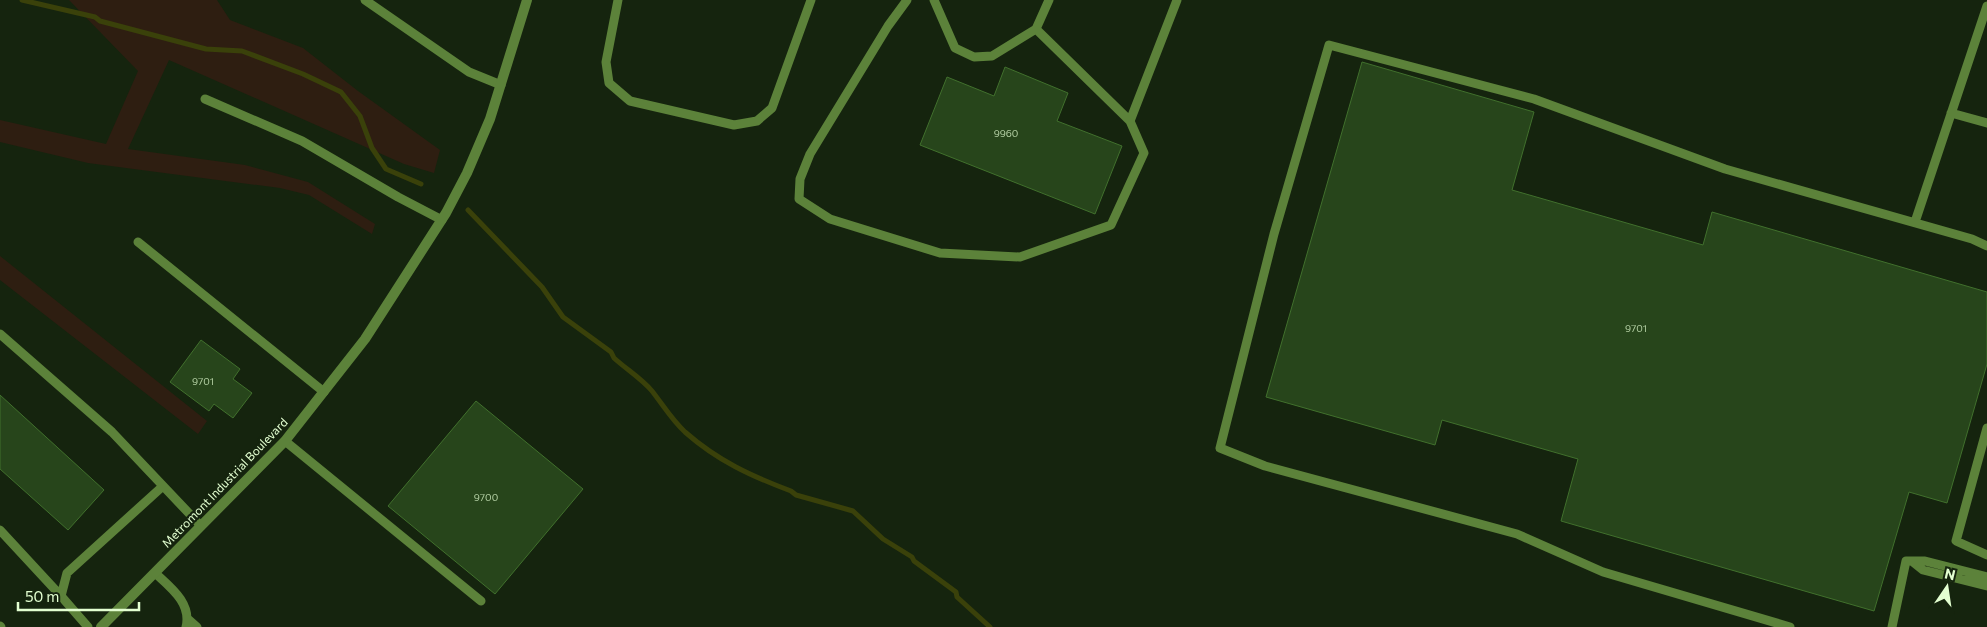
<svg xmlns="http://www.w3.org/2000/svg" width="1987" height="627" viewBox="0 0 1987 627" font-family="Commissioner,sans-serif">
<style>
.green{fill:#2e1e11}
.lines{fill:none;stroke-linecap:round;stroke-linejoin:round}
.stream{stroke:#3a410a;stroke-width:5}
.building{fill:#27451b;stroke:#41702d}
.lane{stroke:#5c823a;stroke-width:9}
.street{stroke:#5c823a;stroke-width:10}
.labels{text-anchor:middle;stroke-width:4.5;stroke-linejoin:round;paint-order:stroke}
.number-label{font-size:10px;fill:#b4d0a4}
.street-label{font-size:12px;fill:#e3ffd1;stroke:#15240e}
</style>
<rect width="100%" height="100%" fill="#15240e"/>
<path class="green" d="M69,0H217L230,20L303,48L358,91L440,150L434,173L404,164L169,60L128,149L245,165L308,182L375,224L372,234L309,195L280,188L88,163L0,142V120L106,144L138,71Z
M0,256L207,421L198,434L0,280Z"/>
<g class="lines">
<path class="stream" d="M22,0L95,17L100,21L206,49L242,51L303,74L341,92L360,116L372,148L386,169L421,184
M468,210L542,287L563,317L611,352L614,358C626,369 642,379 652,391C663,405 672,420 685,432C718,461 751,476 791,491L796,495L853,511L883,539L912,557L914,561L956,592L957,597L990,627"/>
</g>
<path class="building" d="M1362,62L1534,112L1512,190L1703,245L1712,212L1987,292V364L1947,503L1909,492L1874,611L1561,521L1578,459L1442,420L1435,445L1266,397Z
M1005,67L1068,93L1057,121L1122,146L1095,214L920,145L947,77L994,96Z
M201,340L240,369L233,379L252,393L233,418L214,404L209,411L170,382Z
M0,395L104,490L68,530L0,469Z
M476,401L583,489L495,594L388,506Z"/>
<g class="lines">
<path class="lane" d="M365,0L469,72L501,85
M618,0L606,62L609,83L630,101L734,125L757,121L772,108L811,0
M907,0L888,26L810,154L800,179L799,199L830,219L940,253L1020,257L1111,225L1144,153L1130,121
M934,0L955,48L974,57L992,56L1036,29L1049,0
M1036,29L1130,121L1177,0
M205,99L302,141L398,197L442,220
M1951,113L1987,123
M1915,222L1987,6
M138,242L324,392
M0,334L112,432L201,526
M1987,428L1956,541L1987,555
M285,441L481,601
M0,530L61,596
M1913,562L1923,570L1987,586
M155,573C170,587 192,603 186,627
M188,619L197,627
M0,626L1,627
M88,627L61,596L67,573L163,486
M1790,627L1603,572L1517,534L1265,466L1220,448L1274,234L1329,45L1534,99L1725,169L1972,239L1987,246
M1892,627L1906,561H1925L1987,577"/>
<path class="street" d="M101,627L285,441L365,339L446,213L467,173L490,119L527,0"/>
</g>
<g class="labels">
<g class="number-label">
<text x="1006" y="137">9960</text>
<text x="1636" y="332">9701</text>
<text x="203" y="385">9701</text>
<text x="486" y="501">9700</text>
</g>
<g class="street-label">
<text transform="translate(225 483) rotate(-46)" y="4">Metromont Industrial Boulevard</text>
</g>
</g>
<g transform="translate(1947 587) rotate(13)" stroke="#15240e" stroke-width="4" paint-order="stroke">
<path d="M0-4L9 19L0 12L-9 19Z" fill="#e3ffd1"/>
<text y="-8" font-size="14" font-weight="bold" text-anchor="middle" fill="#e3ffd1">N</text>
</g>
<path d="M18 602v8h121v-8" fill="none" stroke="#e3ffd1" stroke-width="2.5"/>
<text x="25" y="602" font-size="15" fill="#e3ffd1" stroke="#15240e" stroke-width="4" paint-order="stroke">50 m</text>
</svg>
